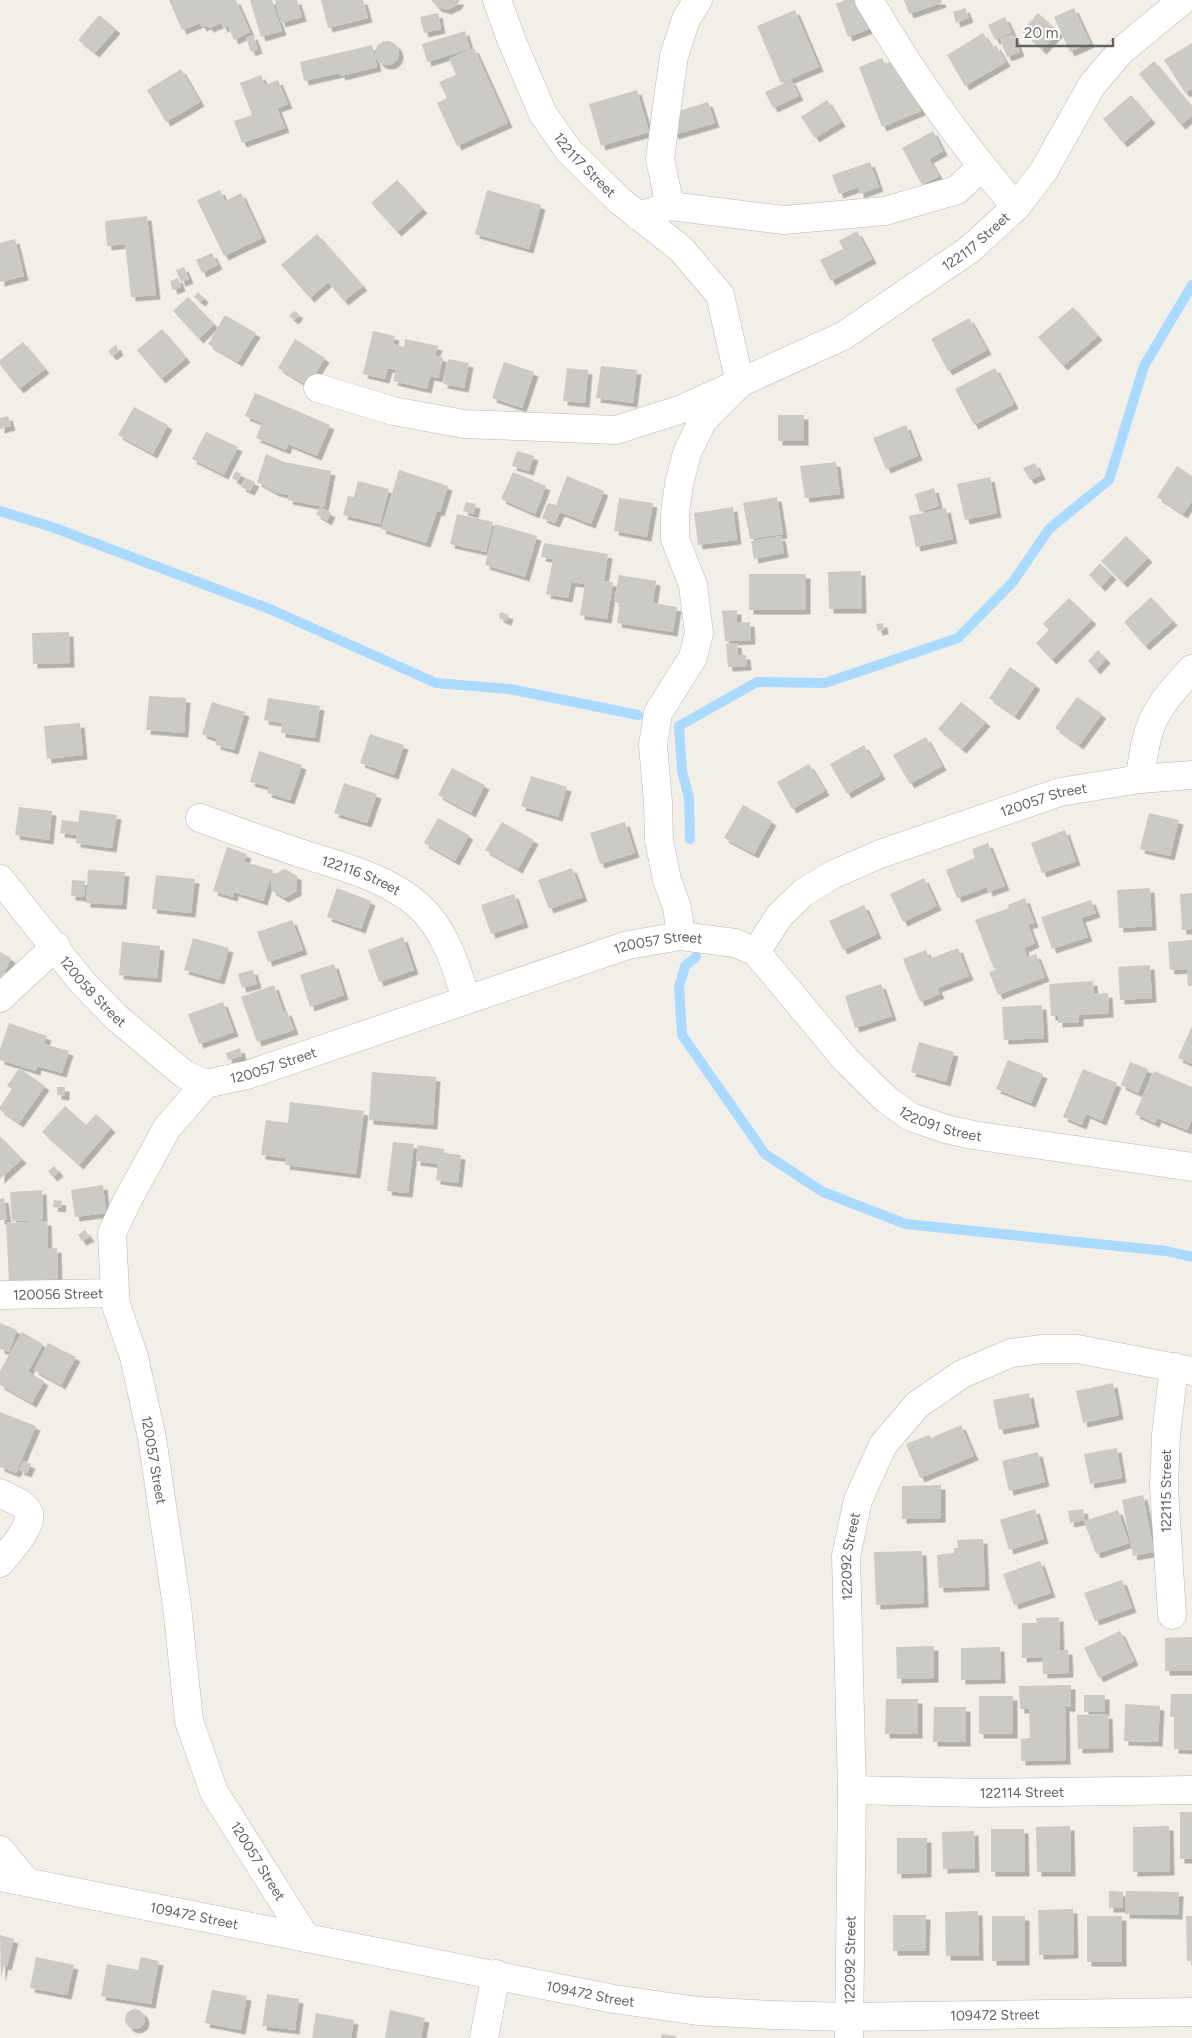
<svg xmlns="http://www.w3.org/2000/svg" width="1192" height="2038" viewBox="0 0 1192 2038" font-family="Figtree,sans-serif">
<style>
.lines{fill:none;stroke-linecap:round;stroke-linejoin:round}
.stream{stroke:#aadaff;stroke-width:10}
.building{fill:#cccac5;filter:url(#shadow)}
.street-casing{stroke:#b5b8bc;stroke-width:29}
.secondary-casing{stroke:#b6babf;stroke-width:29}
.street{stroke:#fff;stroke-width:28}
.secondary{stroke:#fff;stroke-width:28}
.labels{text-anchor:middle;stroke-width:4.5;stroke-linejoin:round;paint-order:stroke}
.street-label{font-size:14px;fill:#5f6368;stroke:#fff}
</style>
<defs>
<filter id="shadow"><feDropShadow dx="4.5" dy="4.5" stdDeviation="0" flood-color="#0004"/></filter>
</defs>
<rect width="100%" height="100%" fill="#f1efe8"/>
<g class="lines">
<path class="stream" d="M0,511L52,527L272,610L436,683L510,689L638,715
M690,839L689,798L682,771L679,726L757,682L825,683L958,638L1013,582L1049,529L1109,480L1144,366L1192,285
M696,957L685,966L679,987L682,1035L765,1154L823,1192L906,1224L1166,1251L1192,1257"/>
</g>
<path class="building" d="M169,0H236L250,32L234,40L228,26L223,28L221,23L209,28L207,25L202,27L200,23L182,30Z
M250,0H272L282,31L261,37Z
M275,0H297L302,17L281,23Z
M321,0H363L368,18L328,28Z
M431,0H460L457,5L447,10L437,7Z
M845,0H860L871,28L848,37L836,4Z
M904,0H941L942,3L909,14Z
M965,8L969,18L956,23L953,12Z
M1074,8L1090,43L1070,52L1054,17Z
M795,10L819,67L781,83L757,26Z
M438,13L441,29L424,33L420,17Z
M1038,13L1059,32L1042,50L1022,31Z
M99,15L116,29L95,53L78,40Z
M1005,17L1012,32L995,40L988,25Z
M465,31L470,49L427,62L422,44Z
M983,33L993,48L996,45L1006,62L965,86L947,55Z
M1013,34L1020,52L1007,57L1000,39Z
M253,35L258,49L251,52L246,38Z
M375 53a12 12 0 1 1 24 0a12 12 0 1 1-24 0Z
M1192,43V89L1185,93L1164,60Z
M372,45L377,67L341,76L340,73L304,81L300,62Z
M474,48L508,123L457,146L437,103L447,98L439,82L456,75L449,59Z
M882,58L885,64L900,58L921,111L882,127L859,67Z
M1154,61L1192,107V116L1181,125L1139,74Z
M181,69L200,102L166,122L147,90Z
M261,75L265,85L278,80L288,104L277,108L285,128L242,143L234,121L252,115L240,83Z
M791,80L799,96L773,108L765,92Z
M637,90L649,132L601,146L589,104Z
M1131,95L1151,119L1123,143L1103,119Z
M827,100L841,122L815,138L801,117Z
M708,102L715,123L674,135L668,114Z
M933,131L943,151L929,159L939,176L922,185L902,148Z
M870,162L879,187L860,194L858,187L839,194L832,175Z
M397,180L423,209L397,232L371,203Z
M220,190L225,201L241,193L262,238L224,256L197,200Z
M487,190L541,205L529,249L475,234Z
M147,216L156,295L131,297L125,244L107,246L105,221Z
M857,231L872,259L831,281L820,260L843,249L839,241Z
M317,234L363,286L344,301L328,282L310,298L281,265Z
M15,239L24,276L0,282V243Z
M212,253L218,265L202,273L196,260Z
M184,267L189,279L181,282L176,270Z
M178,278L181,287L173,290L170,281Z
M198,292L204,298L201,302L194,297Z
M188,297L214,324L199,339L173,311Z
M1073,307L1098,336L1063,366L1038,337Z
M294,311L299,314L294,320L289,316Z
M225,315L256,333L238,362L208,344Z
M969,318L987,350L948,371L931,339Z
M162,329L186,358L161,379L137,350Z
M373,331L395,336L393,344L404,347L405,339L438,346L435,355L443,358L438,378L430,376L427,389L393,381L396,370L388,368L385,379L363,374Z
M295,339L325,358L308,386L278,368Z
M23,342L45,369L19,389L0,365V360Z
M116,345L119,351L112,356L108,351Z
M448,359L469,363L464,388L443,384Z
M504,362L534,372L522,408L492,398Z
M601,366L637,370L633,403L596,398Z
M567,368L588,370L585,403L563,401Z
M995,368L1014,404L974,425L955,389Z
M255,393L330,425L317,456L288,444L286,450L256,438L262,423L245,416Z
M134,407L168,425L153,454L118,435Z
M778,415H804V441H778Z
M8,416L11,426L0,429V418Z
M906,425L918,456L886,469L873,438Z
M206,432L238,447L224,475L192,459Z
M517,451L534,456L529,471L512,466Z
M266,454L284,462L331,471L324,507L288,500L289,495L275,492L257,482Z
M836,462L840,494L805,498L800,466Z
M1035,463L1041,475L1030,480L1023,468Z
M1177,466L1192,476V501L1183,514L1157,497Z
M399,470L448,486L440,512L437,511L426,543L381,529Z
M236,471L241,474L237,481L232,478Z
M513,472L546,486L535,514L501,499Z
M567,476L604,491L591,524L560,512L555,523L542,518L548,503L556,505Z
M990,477L997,513L965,520L957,484Z
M246,478L255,482L250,491L241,487Z
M358,481L389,489L380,524L343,515L348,496L354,497Z
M934,488L939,506L920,512L915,494Z
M777,497L783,534L750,539L743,503Z
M619,498L653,503L647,537L614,531Z
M466,502L476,504L474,514L463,511Z
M320,507L331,513L327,521L316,514Z
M733,507L737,540L698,545L694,513Z
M946,508L953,539L916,547L909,516Z
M457,514L493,522L486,552L450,544Z
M495,524L537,536L525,577L485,565Z
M781,536L784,553L754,559L751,541Z
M1126,536L1148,558L1123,583L1101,561Z
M544,543L608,554L604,581L613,582L607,619L580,615L585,584L571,582L568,598L546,594L553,559L541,557Z
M1100,563L1112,575L1101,587L1089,575Z
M861,571L862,609H829L828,572Z
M749,574H806V610H749Z
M619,575L656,581L653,603L677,607L673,632L617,623L620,603L614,602Z
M1151,597L1173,621L1145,646L1124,622Z
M1069,598L1092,620L1052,660L1036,643L1049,630L1043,624Z
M737,610V623L750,622L751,640L725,641L722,611Z
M500,612L509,615L507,621L499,618Z
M883,623L884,630L878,631L876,624Z
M69,632L70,663L33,664L32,633Z
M737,643L738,655H746L747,666L728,667L726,644Z
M1098,650L1106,659L1096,670L1088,661Z
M1010,667L1036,685L1015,716L989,698Z
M149,696L186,698L184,733L146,730Z
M1077,697L1102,714L1079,745L1055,728Z
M268,698L320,706L315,738L281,733L282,723L264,720Z
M212,702L245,712L234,750L216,745L217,739L202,734Z
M961,702L986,722L962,749L938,729Z
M80,723L83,755L47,759L44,726Z
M370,734L404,745L394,775L360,763Z
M926,737L942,766L910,784L893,755Z
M864,745L881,775L847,794L830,764Z
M259,751L302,765L290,800L267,793L269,787L250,782Z
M809,764L825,791L792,809L777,782Z
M452,768L485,785L471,813L438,795Z
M531,776L567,787L558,817L521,806Z
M344,783L377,794L367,823L334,813Z
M743,805L772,821L754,854L724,838Z
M19,807L52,811L49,840L15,835Z
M80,810L117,815L112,848L76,843L77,835L60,833L62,820L78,822Z
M1149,813L1179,820L1170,856L1140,849Z
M438,818L469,835L455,861L424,843Z
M502,822L534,840L518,869L485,850Z
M625,822L635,853L600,864L590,833Z
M1065,830L1076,861L1042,873L1031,843Z
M988,843L1005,886L988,892L987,887L957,898L946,870L975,858L972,849Z
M227,847L247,854L244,862L273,870L263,901L234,892L233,897L213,891Z
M572,868L583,897L549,909L538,880Z
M285,869L297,876V891L284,898L271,890L272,875Z
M88,870L125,872L122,905L86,903Z
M156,875L195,879L191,913L152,909Z
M924,878L937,906L903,922L890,894Z
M72,880L85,881L84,897L71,896Z
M337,888L371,901L361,929L327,917Z
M1150,888L1152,926L1119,928L1117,890Z
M1192,893V930H1182L1180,894Z
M514,894L524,923L491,934L481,905Z
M1025,898L1034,923L1028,925L1035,943L1024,948L1027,957L994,969L975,920L1009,908L1008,905Z
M1091,900L1096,913L1081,918L1088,937L1052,949L1041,917Z
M864,905L877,934L843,950L829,921Z
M292,920L303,950L268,962L257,932Z
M403,937L414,970L379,982L368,950Z
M193,938L229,948L220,980L184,970Z
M1192,940V986H1188L1187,969L1170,970L1168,942Z
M122,942L160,946L157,978L119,975Z
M958,948L969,976L937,988L940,994L920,1002L903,959L926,950L929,959Z
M0,952L11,958L2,978H0Z
M1036,954L1045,977L998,995L989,972Z
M334,964L344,995L310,1007L300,975Z
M1150,965L1152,998L1120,1000L1118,967Z
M253,970L257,984L242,988L238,974Z
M1093,981L1094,994L1108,993L1109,1013L1079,1015V1022L1058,1023V1016H1051L1049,984Z
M881,984L892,1016L855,1028L845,996Z
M274,985L284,1013L287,1011L294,1030L257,1042L241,997Z
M223,1002L234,1032L199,1044L188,1014Z
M1042,1005L1044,1038L1004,1040L1002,1007Z
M9,1023L47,1036L44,1044L69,1051L62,1073L37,1066L36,1071L0,1060V1050Z
M1191,1028H1192V1064L1178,1058Z
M919,1042L954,1052L946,1082L911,1072Z
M240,1048L242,1056L228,1060L226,1053Z
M1008,1060L1043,1074L1031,1103L996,1089Z
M1130,1062L1148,1069L1138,1093L1121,1085Z
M19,1068L45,1086L19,1123L0,1110V1107L12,1089L7,1086Z
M1083,1069L1117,1083L1102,1121L1086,1114L1082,1125L1063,1117Z
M1154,1071L1192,1087V1119L1187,1130L1157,1118L1155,1123L1135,1114Z
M372,1072L436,1077L433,1125L369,1120Z
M57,1087H65V1096L57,1095Z
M290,1102L364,1111L356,1174L285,1165L286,1158L261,1155L266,1120L288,1123Z
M65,1106L86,1125L96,1114L111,1128L79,1165L42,1132Z
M0,1136L22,1159L0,1179Z
M393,1142L414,1144L408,1193L387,1191Z
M418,1145L444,1149V1153L461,1155L458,1183L436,1180L438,1164L416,1161Z
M54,1166L59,1172L53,1177L48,1171Z
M103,1185L106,1213L75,1217L71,1190Z
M42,1190L43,1220L12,1221L10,1192Z
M4,1198L7,1220H0V1199Z
M54,1200L62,1201L61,1208L53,1207Z
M47,1221L48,1249L57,1248L58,1279L9,1281L6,1223Z
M85,1230L90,1237L82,1241L78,1235Z
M0,1323L17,1330L9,1352L0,1349Z
M22,1332L43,1344L28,1372L44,1381L32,1403L0,1385V1371Z
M48,1343L76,1357L61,1385L34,1370Z
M1113,1383L1119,1415L1083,1423L1076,1391Z
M1029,1393L1035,1423L999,1430L993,1400Z
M0,1412L36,1426L16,1473L0,1467Z
M961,1425L974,1456L920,1478L906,1444L929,1435L931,1438Z
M1117,1448L1122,1478L1090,1484L1084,1454Z
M1038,1452L1045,1482L1009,1491L1002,1461Z
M23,1461L31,1464L27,1473L19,1470Z
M941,1485V1518L902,1519V1486Z
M1143,1495L1154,1552L1133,1556L1122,1500Z
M1035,1509L1044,1539L1009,1550L1000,1520Z
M1083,1509L1085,1520L1070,1523L1068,1511Z
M1118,1510L1129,1543L1096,1554L1084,1521Z
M983,1539L985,1586L939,1588L937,1555L954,1553V1548H958L957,1540Z
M922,1551L924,1603L876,1605L874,1552Z
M1040,1561L1051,1593L1014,1605L1003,1574Z
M1122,1580L1132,1608L1095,1621L1084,1593Z
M1059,1617L1060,1650H1068L1069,1673L1043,1674L1042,1657L1022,1658V1623H1037L1036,1618Z
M1120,1631L1134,1661L1099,1678L1084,1648Z
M1192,1637V1671H1165V1638Z
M934,1646V1678L897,1679L896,1647Z
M1000,1647L1001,1679L961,1680V1648Z
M1071,1685V1707H1065L1066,1760L1021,1761V1739L1030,1738L1029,1709H1020L1019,1686Z
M1171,1694H1192V1750L1174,1749V1717H1170Z
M1084,1695H1105V1712H1084Z
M979,1696H1013V1734H979Z
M886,1699H918V1734H885Z
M1125,1704L1160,1706L1158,1742L1124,1741Z
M934,1707H966V1742H933Z
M1108,1714L1109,1748L1078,1749L1077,1715Z
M1180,1812H1192V1859H1180Z
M1070,1826L1071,1872H1037L1036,1827Z
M1169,1826L1170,1871L1133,1872V1827Z
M991,1829H1024L1025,1872H991Z
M974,1831L975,1868L943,1869L942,1832Z
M897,1838H927V1873L897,1874Z
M1109,1891L1123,1892V1908H1109Z
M1126,1891L1179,1892L1178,1915L1125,1914Z
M1073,1909L1074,1954L1039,1955L1038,1910Z
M978,1911L979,1956H946L945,1912Z
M893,1915H926L925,1951H893Z
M992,1916H1025V1961H992Z
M1087,1916H1122V1962H1087Z
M1186,1916H1192V1961H1187Z
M0,1935L14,1939L7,1966L4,1965L1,1978Z
M36,1957L74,1965L67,1995L30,1988Z
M141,1957L159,1961L151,2004L101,1996L107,1964L138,1970Z
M212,1990L247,1996L241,2030L205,2023Z
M267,1994L299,1999L295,2030L262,2026Z
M125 2019a10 10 0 1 1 20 0a10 10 0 1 1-20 0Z
M390,2010L425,2018L421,2038H385Z
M316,2013L354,2020L351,2038H312Z
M662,2034L676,2036V2038H661Z"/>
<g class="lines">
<defs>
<g id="street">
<path id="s1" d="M497,0L511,39L543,114L569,151L620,201L681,249L720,295L740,383L703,420L687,453L679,484L675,513V539L693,585L699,633L693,657L658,713L653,745L658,802L659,840L667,880L677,907L681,936"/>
<path d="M670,206L660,159L666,113L674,56L686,19L698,0"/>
<path d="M1016,207L1043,172L1092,85L1121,51L1183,0"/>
<path d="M638,216L670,206L784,220L885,211L957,190L981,167"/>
<path id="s2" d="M318,388L393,411L464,424L616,430L682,409L843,336L969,250L1016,207C959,141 913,76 869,0"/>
<path d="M1140,779C1146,724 1154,709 1192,669"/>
<path id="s3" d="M200,818C233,830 267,842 300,853C340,866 386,877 418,905C445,929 456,966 466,999"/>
<path id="s4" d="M0,879L82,982L117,1018L184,1074L205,1084"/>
<path id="s5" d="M756,952L780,915L803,893L832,875L880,854L1060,792L1140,779L1192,775"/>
<path d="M0,998L56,946"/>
<path id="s6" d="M0,1295L115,1293"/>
<path d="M0,1493C9,1498 25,1503 29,1513C34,1525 7,1554 0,1563"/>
<path d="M1172,1615L1164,1487L1166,1435L1174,1367"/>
<path id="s7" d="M852,1790L981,1793L1192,1790"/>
<path d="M0,1850L26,1881"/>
<path id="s8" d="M306,1938L214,1792L189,1721L177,1606L152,1438L134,1357L116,1305L115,1293L112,1233L127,1201L167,1128L205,1084L247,1075L628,945L681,936L735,943L756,952L846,1060L887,1100L911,1117L946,1129L973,1135L1192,1167"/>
<path d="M484,2038L496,1974"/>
<path id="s9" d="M849,2038L852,1790L846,1556L858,1500L883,1445L917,1405L962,1374L1011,1353L1042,1349H1077L1192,1371"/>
</g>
<g id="secondary">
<path id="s10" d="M0,1877L614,1999L698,2011L773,2015L848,2017L1192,2012"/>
</g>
</defs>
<use href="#street" class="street-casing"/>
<use href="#secondary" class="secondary-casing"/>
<use href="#street" class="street"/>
<use href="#secondary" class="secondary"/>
</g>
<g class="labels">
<g class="street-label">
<text dy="5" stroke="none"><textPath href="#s1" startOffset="189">122117 Street</textPath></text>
<text dy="5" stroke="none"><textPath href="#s2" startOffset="712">122117 Street</textPath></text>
<text dy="5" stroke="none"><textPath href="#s5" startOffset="335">120057 Street</textPath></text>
<text dy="5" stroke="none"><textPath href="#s3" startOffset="171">122116 Street</textPath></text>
<text dy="5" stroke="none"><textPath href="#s8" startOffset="1396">120057 Street</textPath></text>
<text dy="5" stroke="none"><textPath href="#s4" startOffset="146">120058 Street</textPath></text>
<text dy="5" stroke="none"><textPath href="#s8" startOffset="991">120057 Street</textPath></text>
<text dy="5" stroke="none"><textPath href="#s8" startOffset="1754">122091 Street</textPath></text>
<text dy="5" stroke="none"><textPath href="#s6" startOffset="58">120056 Street</textPath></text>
<text transform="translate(154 1460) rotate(80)" y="5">120057 Street</text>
<text transform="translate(1166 1491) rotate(-90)" y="5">122115 Street</text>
<text dy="5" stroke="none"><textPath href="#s9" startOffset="482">122092 Street</textPath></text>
<text dy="5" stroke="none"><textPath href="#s7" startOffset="170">122114 Street</textPath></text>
<text transform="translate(258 1861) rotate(58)" y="5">120057 Street</text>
<text dy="5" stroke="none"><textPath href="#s10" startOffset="198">109472 Street</textPath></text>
<text dy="5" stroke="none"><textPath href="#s9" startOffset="78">122092 Street</textPath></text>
<text dy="5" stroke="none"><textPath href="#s10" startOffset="602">109472 Street</textPath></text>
<text dy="5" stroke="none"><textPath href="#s10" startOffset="1008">109472 Street</textPath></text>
</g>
</g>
<path d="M1017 38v8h96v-8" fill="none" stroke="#5f6368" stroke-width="2.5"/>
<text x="1024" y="38" font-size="15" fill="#5f6368" stroke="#ffffff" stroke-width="4" paint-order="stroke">20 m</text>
</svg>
